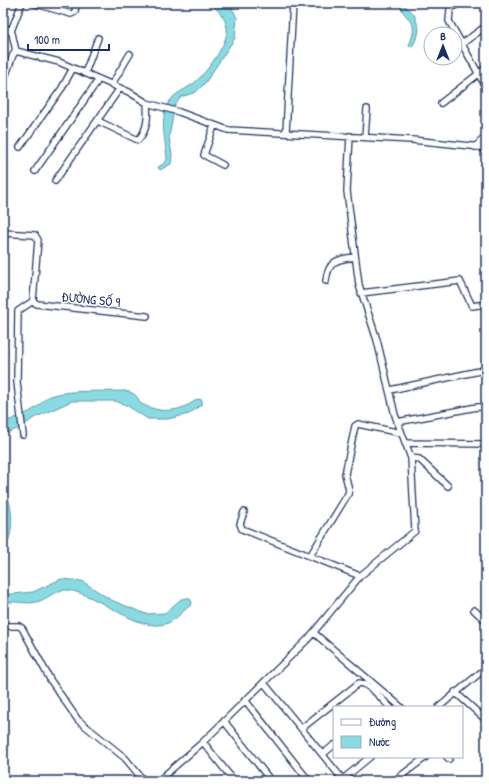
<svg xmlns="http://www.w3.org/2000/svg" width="489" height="784" viewBox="0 0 489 784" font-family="'Patrick Hand',sans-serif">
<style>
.water{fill:#8adbe1;stroke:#5e96ad}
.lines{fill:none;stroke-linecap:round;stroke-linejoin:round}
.minor-casing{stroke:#1b2f5e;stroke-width:8}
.minor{stroke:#fff;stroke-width:5.5}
.labels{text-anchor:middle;stroke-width:3;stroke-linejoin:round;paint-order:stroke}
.street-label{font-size:13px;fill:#1b2f5e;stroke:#fff}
</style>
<rect width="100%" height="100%" fill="#fff"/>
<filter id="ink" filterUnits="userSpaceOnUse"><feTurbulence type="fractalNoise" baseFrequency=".025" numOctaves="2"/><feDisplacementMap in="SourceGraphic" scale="8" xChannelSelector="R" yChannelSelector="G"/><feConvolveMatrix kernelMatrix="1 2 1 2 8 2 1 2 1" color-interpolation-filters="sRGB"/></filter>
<g filter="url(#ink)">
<path class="water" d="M210,3H227L231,6L237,18L235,38L205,83L196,92L181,97L175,105L169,137L172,155L171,164L160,170L158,167L165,163L167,159C166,142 159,121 168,104C174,93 183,91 193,84C205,75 229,43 227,28C226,18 217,9 210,3Z
M400,3H405V6L414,14L419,29L418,35L412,47L409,45C422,17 402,21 400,3Z
M126,391C134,393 137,395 140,403C159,414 180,413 197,399L202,400V404L189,414L168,419H148L126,405L115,401H72L34,418L20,428L3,434V422C6,422 31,412 34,409C40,406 44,398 51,396C69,389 105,392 126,391Z
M3,489C14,501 15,538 3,549Z
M61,579L82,581L111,600L146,614L165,613L181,599L188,598L191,600L192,604C184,610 177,619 168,623C139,635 98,593 67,590C55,589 47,600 36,602C25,605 14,599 3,604V595L33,592Z"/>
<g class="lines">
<defs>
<path id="minor" d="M33,3L71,14L75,12L76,3
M459,3L450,9L449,21L486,87
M3,26L12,33L16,51L59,62L129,92L147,103L179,112L228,130L412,140L481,147L486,152
M11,31L22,3
M463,43L486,26
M85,73L98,38
M3,83L13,55L16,51
M112,84L130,54
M441,103L486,68
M98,121L138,140C148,130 148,116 147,103
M214,126L204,155L223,165
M286,132L293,3
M365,137L367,109
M20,147L62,88L73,68
M475,147L486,136
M35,171L99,79
M55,181L120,88
M3,233L35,235L38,240L33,301L18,311L17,382L23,435
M326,281C328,261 337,259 355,257
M361,293L460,281L472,306L486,304
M33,301L37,304L147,316
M390,390L484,370
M397,422L477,407H481L486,411
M405,443L486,444
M411,458L419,459L448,486
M244,512L240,524L242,529L360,576L415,531L411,458L395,415L377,340L359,285L347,191L350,136
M310,556L348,494L349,490L345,474L355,426L358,424L401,433
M474,610L486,621
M3,626H19L22,628L51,681L78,720L125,758L144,781
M314,633L401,707
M264,683L344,781
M455,692L486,720
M245,700L309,781
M439,707L486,668
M224,721L271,781
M302,728L359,683C370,683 382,700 390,707
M203,742L234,781
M323,754L334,745
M447,757L449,759
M343,779L370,757
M158,781L203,742L308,639L360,576
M394,781L426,757"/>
</defs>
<use href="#minor" class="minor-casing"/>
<use href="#minor" class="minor"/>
</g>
</g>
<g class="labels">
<g class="street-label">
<text transform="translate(91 299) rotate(6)" y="5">ĐƯỜNG SỐ 9</text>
</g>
</g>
<rect width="489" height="784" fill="none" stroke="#fff" stroke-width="16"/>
<rect x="8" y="8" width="473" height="768" fill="none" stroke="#1b2f5e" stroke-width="1.5" filter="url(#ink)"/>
<rect x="333" y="706" width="130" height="52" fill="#ffffff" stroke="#a4acbf"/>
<rect x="341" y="719" width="20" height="6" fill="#ffffff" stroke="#a4acbf"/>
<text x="369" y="726" font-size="12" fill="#1b2f5e">Đường</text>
<rect x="341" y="736" width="20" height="12" fill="#8adbe1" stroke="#a4acbf"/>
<text x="369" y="746" font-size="12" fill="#1b2f5e">Nước</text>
<g transform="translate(443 46)"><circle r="19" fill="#ffffff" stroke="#a4acbf"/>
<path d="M0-3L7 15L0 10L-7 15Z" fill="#1b2f5e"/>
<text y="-6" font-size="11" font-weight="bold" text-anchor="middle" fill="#1b2f5e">B</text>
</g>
<path d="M28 44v6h81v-6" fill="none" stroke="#1b2f5e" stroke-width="2"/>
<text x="34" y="44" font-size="12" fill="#1b2f5e" stroke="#ffffff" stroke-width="3" paint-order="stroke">100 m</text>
</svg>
